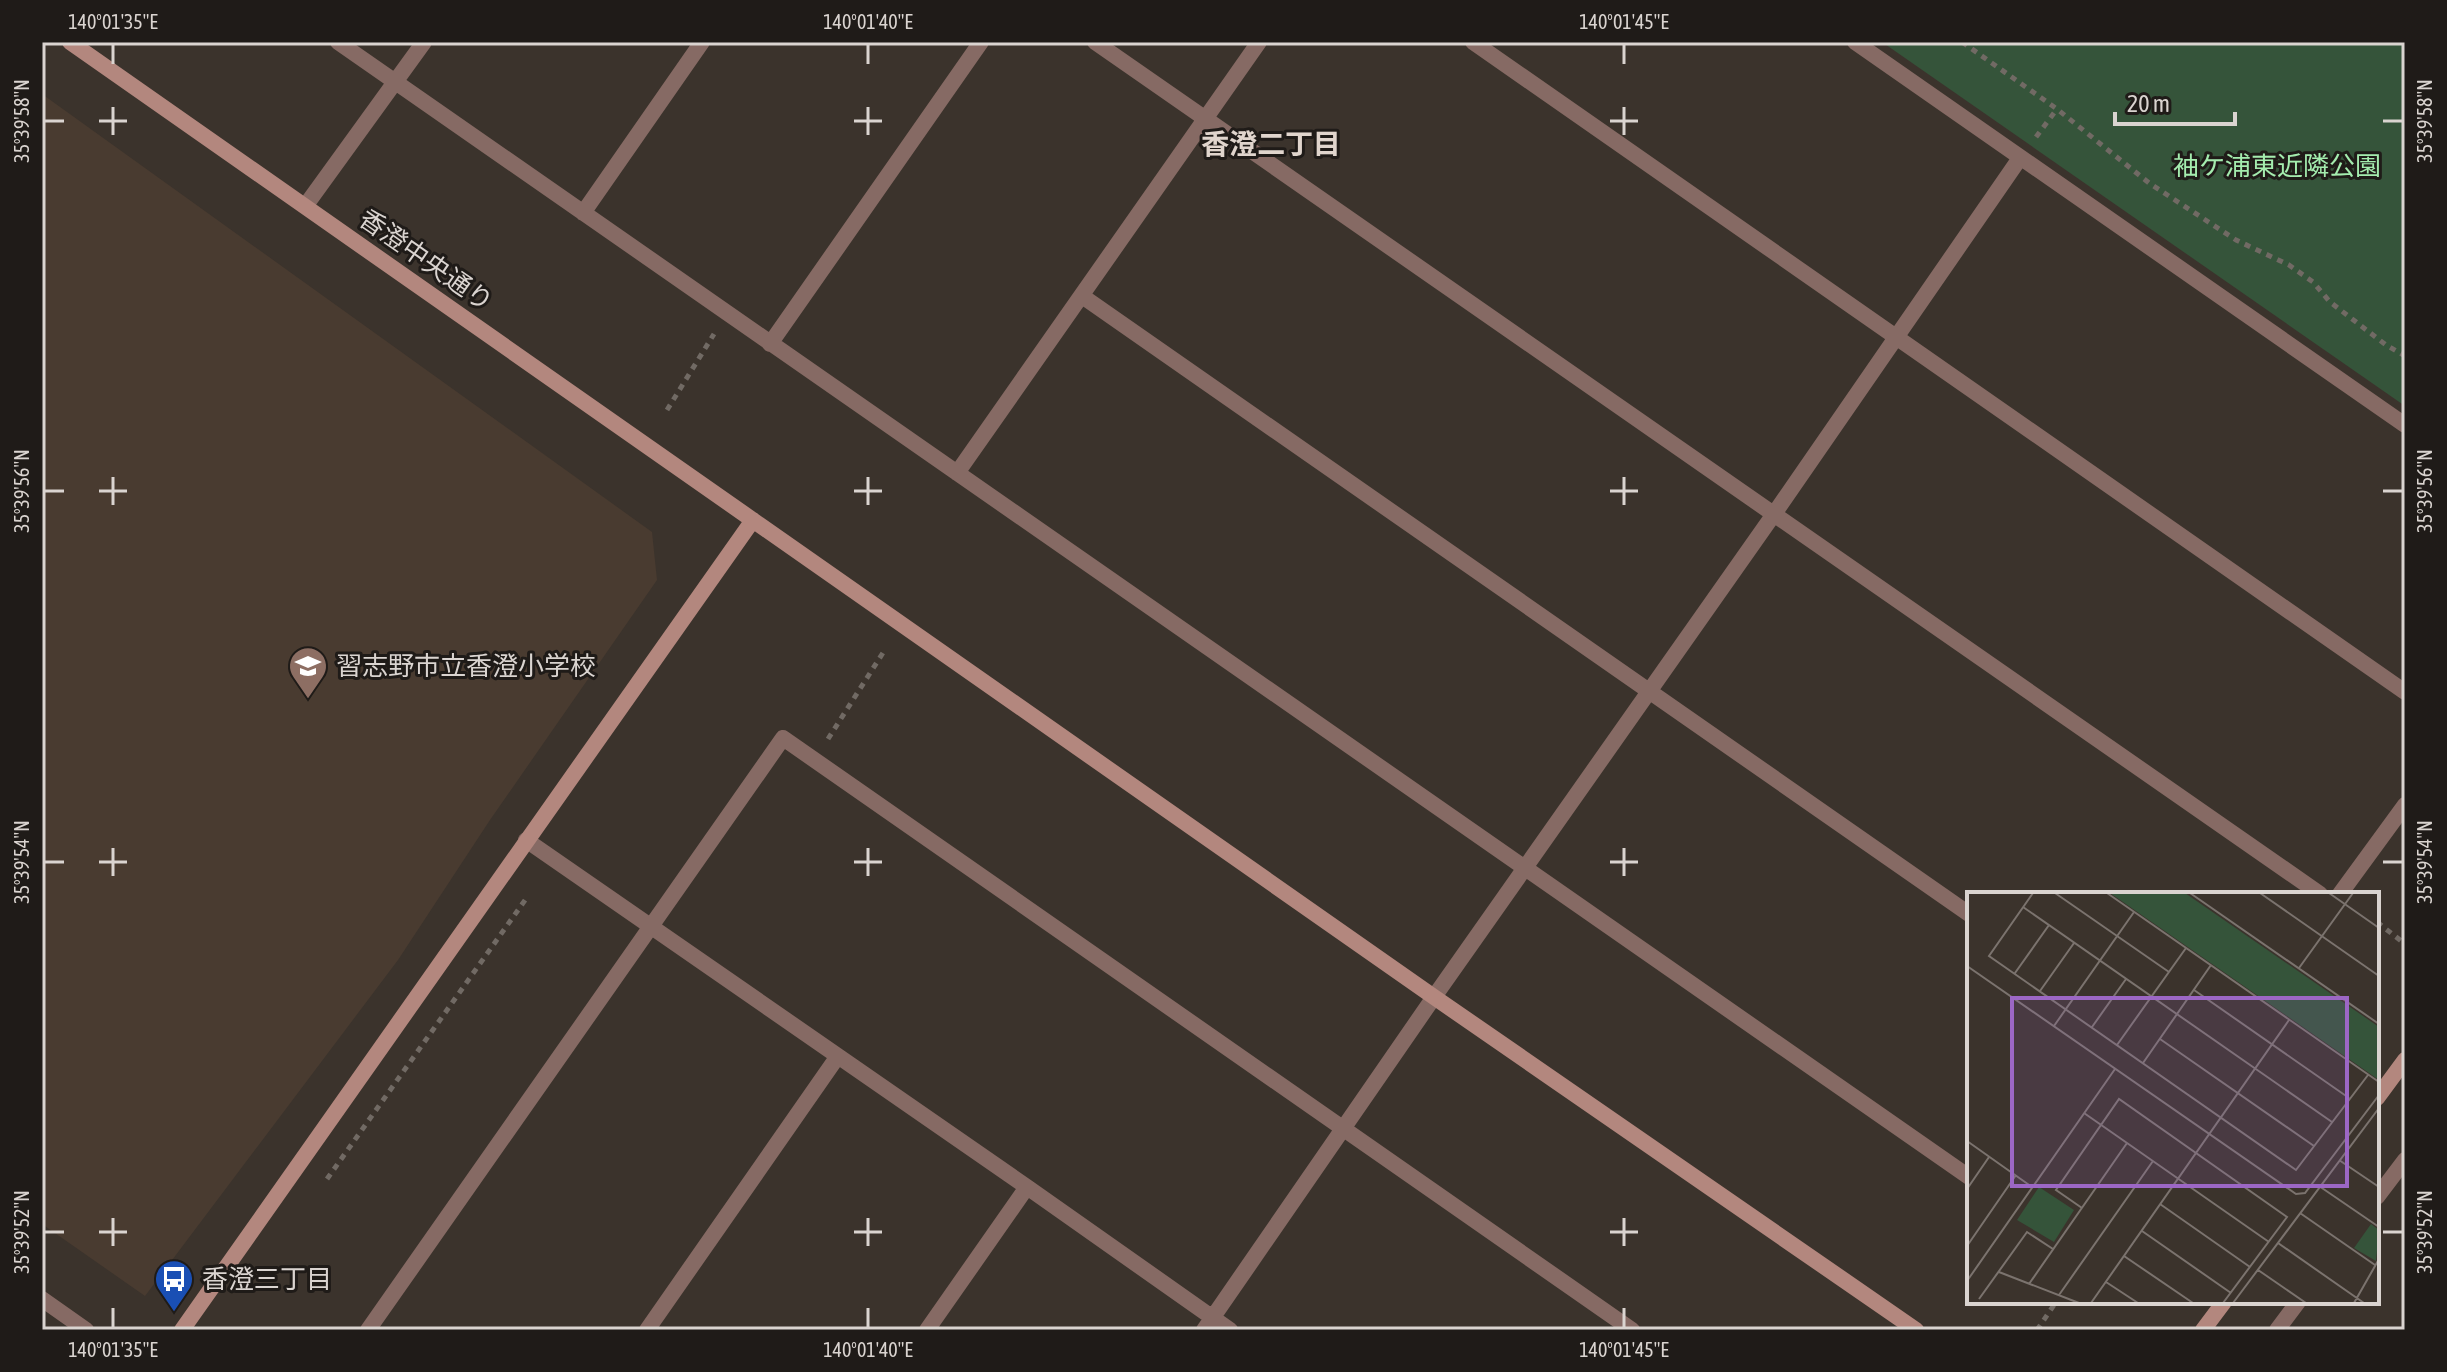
<svg xmlns="http://www.w3.org/2000/svg" width="2447" height="1372" viewBox="0 0 2447 1372" font-family="'Asap Condensed','Noto Sans JP',sans-serif">
<style>
.built{fill:#493b30}
.green{fill:#35543a}
.lines{fill:none;stroke-linecap:round;stroke-linejoin:round}
.path{stroke:#716a64;stroke-width:5;stroke-dasharray:6 6;stroke-linecap:butt}
.street{stroke:#866a64;stroke-width:16}
.secondary{stroke:#b3877e;stroke-width:16}
.ticks{fill:none;stroke:#dad4d0;stroke-width:3}
.labels{text-anchor:middle;stroke-width:6;stroke-linejoin:round;paint-order:stroke}
.park-label{font-size:26px;fill:#a4ecae;stroke:#1f1b18}
.street-label{font-size:26px;fill:#dad4d0;stroke:#1f1b18}
.poi-label{font-size:26px;fill:#dad4d0;stroke:#1f1b18;text-anchor:start}
.neighbourhood-label{font-size:28px;font-weight:bold;fill:#e0d5cd;stroke:#1f1b18}
.inset-road{fill:none;stroke:#7b736e;stroke-width:2}
.view{fill:#9c67c5;fill-opacity:0.15;stroke:#9c67c5;stroke-width:4}
.inset-edge{fill:none;stroke:#dad4d0;stroke-width:4}
.neatline{fill:none;stroke:#dad4d0;stroke-width:3}
.ticks-label{font-size:20px;text-anchor:middle;fill:#dad4d0}
</style>
<rect width="100%" height="100%" fill="#3b332c"/>
<path class="built" d="M42,94L652,532L657,580L490,820L398,960L145,1296L42,1224Z"/>
<path class="green" d="M1882,42H2405V406Z"/>
<g class="lines">
<path class="path" d="M1962,42L2057,109L2149,183L2236,240L2289,265L2313,282L2330,302L2386,345L2405,356
M2036,137L2057,109
M667,410L714,334
M828,739L886,648
M2377,922L2405,944
M327,1179L528,896
M2037,1330L2056,1302"/>
<path class="street" d="M338,42L1969,1177
M1095,42L2320,894
M1473,42L2405,692
M1855,42L2405,425
M306,205L424,42
M583,213L702,42
M1082,296L1969,914
M770,344L981,42
M957,473L1259,42
M526,840L1027,1187L1230,1330
M2340,894L2405,805
M2377,1197L2405,1160
M42,1299L86,1330
M368,1330L783,738L1632,1330
M647,1330L838,1056
M927,1330L1027,1187
M1204,1330L1434,997L1774,514L2020,158
M2277,1330L2298,1302"/>
<path class="secondary" d="M70,42L1434,997L1916,1330
M2377,1098L2405,1060
M182,1330L753,520
M2203,1330L2224,1302"/>
</g>
<path class="ticks" d="M113,44V64M868,44V64M1624,44V64M113,107V135M868,107V135M1624,107V135M44,121H64M99,121H127M854,121H882M1610,121H1638M2383,121H2403M113,477V505M868,477V505M1624,477V505M44,491H64M99,491H127M854,491H882M1610,491H1638M2383,491H2403M113,848V876M868,848V876M1624,848V876M44,862H64M99,862H127M854,862H882M1610,862H1638M2383,862H2403M113,1218V1246M868,1218V1246M1624,1218V1246M44,1232H64M99,1232H127M854,1232H882M1610,1232H1638M2383,1232H2403M113,1308V1328M868,1308V1328M1624,1308V1328"/>
<defs>
<symbol id="school-pin" viewBox="-11 -11 22 30"><path d="M0 17L-7.5 6A9.5 9.5 0 1 1 7.5 6Z" fill="#8d6e63" stroke="#1f1b18"/><path d="M0-5L7-2L0 1L-7-2ZM-4 1L0 2.5L4 1V4Q0 6-4 4Z" fill="#fff"/></symbol>
<symbol id="bus-pin" viewBox="-11 -11 22 30"><path d="M0 17L-7.5 6A9.5 9.5 0 1 1 7.5 6Z" fill="#1a4fb4" stroke="#1f1b18"/><path d="M-5-6H5V4H4V6H2V4H-2V6H-4V4H-5ZM-3.5-4V0h7V-4ZM-3.5 1.2v1.5H-2V1.2ZM2 1.2v1.5H3.5V1.2Z" fill="#fff"/></symbol>
</defs>
<g fill-rule="evenodd">
<use href="#school-pin" x="286" y="644" width="44" height="60"/>
<use href="#bus-pin" x="152" y="1257" width="44" height="60"/>
</g>
<g class="labels">
<g class="park-label">
<text x="2277" y="175">袖ケ浦東近隣公園</text>
</g>
<g class="street-label">
<text transform="translate(426 260) rotate(35)" y="9">香澄中央通り</text>
</g>
<g class="poi-label">
<text x="336" y="675">習志野市立香澄小学校</text>
<text x="202" y="1288">香澄三丁目</text>
</g>
<g class="neighbourhood-label">
<text x="1271" y="154">香澄二丁目</text>
</g>
</g>
<g transform="translate(1967 892)">
<rect width="412" height="412" fill="#3b332c"/>
<path d="M143,1H218L412,135V188ZM72,295L107,318L87,350L50,328ZM404,332L412,338L409,369L387,356Z" fill="#35543a"/>
<path class="inset-road" d="M66,1L22,64L329,278L401,183M88,1L202,80M140,1L412,190M223,1L412,132M293,1L412,84M362,1L412,36M56,15L365,230M0,74L329,302L338,301L412,203M332,76L386,1M48,81L82,33M227,98L382,206M73,99L107,51M87,134L167,20M125,135L159,87M193,147L347,254M150,153L219,56M176,171L244,73M117,221L302,350M0,249L65,295M372,268L412,295M352,294L412,335M0,297L22,265M193,312L283,375M115,316L89,298L152,207L320,325L256,411M333,321L408,373M175,339L264,401M311,351L397,411M0,354L49,283M157,364L226,411M291,378L339,411M32,380L112,411M0,389L148,177M139,390L171,411M62,392L160,251M92,403L186,269M12,407L60,340L86,357M124,411L322,128M266,411L412,216M387,411L412,367"/>
<path class="view" d="M45,106H380V294H45Z"/>
<rect width="412" height="412" class="inset-edge"/>
</g>
<rect width="2447" height="1372" fill="none" stroke="#1f1b18" stroke-width="88"/>
<path d="M2115 112v12h120v-12" fill="none" stroke="#dad4d0" stroke-width="4"/>
<text x="2127" y="112" font-size="24" fill="#dad4d0" stroke="#1f1b18" stroke-width="6" paint-order="stroke">20 m</text>
<rect x="44" y="44" width="2359" height="1284" class="neatline"/>
<g class="ticks-label">
<text x="113" y="29">140°01'35"E</text>
<text x="868" y="29">140°01'40"E</text>
<text x="1624" y="29">140°01'45"E</text>
<text transform="translate(22 121) rotate(-90)" y="7">35°39'58"N</text>
<text transform="translate(2425 121) rotate(-90)" y="7">35°39'58"N</text>
<text transform="translate(22 491) rotate(-90)" y="7">35°39'56"N</text>
<text transform="translate(2425 491) rotate(-90)" y="7">35°39'56"N</text>
<text transform="translate(22 862) rotate(-90)" y="7">35°39'54"N</text>
<text transform="translate(2425 862) rotate(-90)" y="7">35°39'54"N</text>
<text transform="translate(22 1232) rotate(-90)" y="7">35°39'52"N</text>
<text transform="translate(2425 1232) rotate(-90)" y="7">35°39'52"N</text>
<text x="113" y="1357">140°01'35"E</text>
<text x="868" y="1357">140°01'40"E</text>
<text x="1624" y="1357">140°01'45"E</text>
</g>
</svg>
